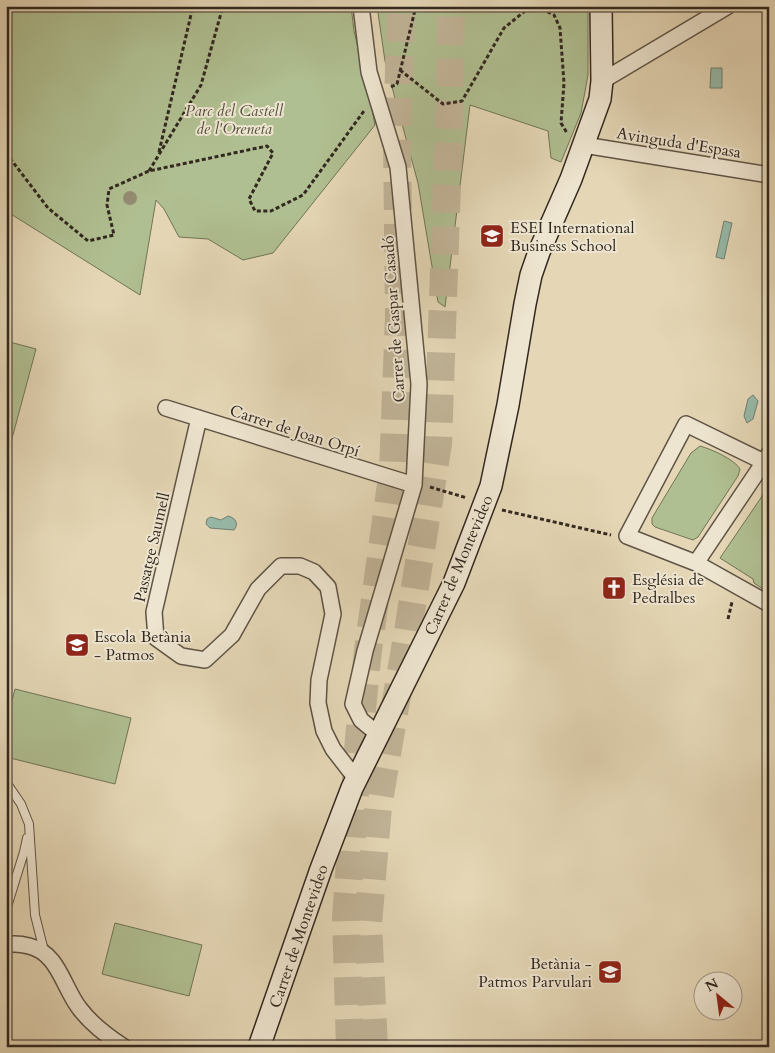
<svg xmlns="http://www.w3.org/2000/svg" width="775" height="1053" viewBox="0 0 775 1053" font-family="Cardo,serif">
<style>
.green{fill:#b0bf91;stroke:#717458}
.water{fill:#97baa9;stroke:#6f8072}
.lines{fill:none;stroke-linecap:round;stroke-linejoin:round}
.highway-tunnel{stroke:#c1b498;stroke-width:28;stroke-dasharray:28 14;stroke-linecap:butt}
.lane-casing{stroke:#5f5446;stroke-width:10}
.street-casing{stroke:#5f5446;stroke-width:18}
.secondary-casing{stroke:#322820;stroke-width:24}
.path{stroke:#322820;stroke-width:3;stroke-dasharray:4 2.5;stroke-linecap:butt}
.lane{stroke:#eee5d0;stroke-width:8}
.street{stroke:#eee5d0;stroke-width:15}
.secondary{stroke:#eee5d0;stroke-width:21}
.tree{fill:#948c73}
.labels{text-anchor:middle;stroke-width:4;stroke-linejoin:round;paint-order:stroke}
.park-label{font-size:16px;font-style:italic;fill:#524e3c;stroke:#eee5d0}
.street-label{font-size:16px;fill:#322820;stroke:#eee5d0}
.poi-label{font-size:16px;fill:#322820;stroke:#eee5d0;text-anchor:start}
</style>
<rect width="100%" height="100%" fill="#e5d7b6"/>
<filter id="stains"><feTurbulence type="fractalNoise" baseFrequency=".004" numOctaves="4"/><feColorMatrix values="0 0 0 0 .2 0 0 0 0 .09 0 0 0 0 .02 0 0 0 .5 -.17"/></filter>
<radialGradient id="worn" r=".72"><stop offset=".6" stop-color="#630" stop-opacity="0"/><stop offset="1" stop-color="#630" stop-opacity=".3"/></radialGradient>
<path class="green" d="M6,6H351L354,31L366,79L375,125L273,253L243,260L208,239L179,237L164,209L156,200L140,295L6,211Z
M377,6H588V75L581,113L561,162L551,158L548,131L470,105L445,307L438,302L418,183L385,61Z
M6,341L36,349L6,461Z
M700,446C711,449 734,459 740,469L738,476L698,537L693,540L655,527L652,524V518L691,453Z
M769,486V593L754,583L753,579L720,558Z
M15,689L131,718L115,784L6,757V724Z
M115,923L202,945L189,996L102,974Z"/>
<path class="water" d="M711,68H722V88H710Z
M724,221L732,223L724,259L716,257Z
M753,395L758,401L753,419L747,423L744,416L748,399Z
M228,516C236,518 239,524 234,530L210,528L206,524L207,519L211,517L221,520Z"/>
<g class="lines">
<path class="highway-tunnel" d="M350,1047L346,918L359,738L368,650L393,470L399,317L397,135L401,6
M374,1047L368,924L378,807L408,631L438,444L450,97L451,6"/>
<defs>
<path id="lane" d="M6,782L21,804L29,824L35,915L44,951
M6,910L24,852L27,838"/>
<path id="street" d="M361,6L369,72L398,167L419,384L414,485L365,651L353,704L361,720L379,735
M602,81L728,6
M584,145L769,175
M166,408L414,485
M199,418L154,612L156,638L181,656L205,660L232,635L258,589L281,566H300L314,572L328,587L333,614L319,680L318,703L324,731L333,749L357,780
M764,462L686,424L627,536L696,563L764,462L769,454
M696,563L769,604
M6,945C14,943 21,944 29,946C59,953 63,988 80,1009C92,1025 107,1036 124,1047"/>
<path id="secondary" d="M259,1047L321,869L352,788L454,583L491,486L508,405L525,304L531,275L539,252L571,179L600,99L602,81L601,6"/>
</defs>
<use href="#lane" class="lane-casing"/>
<use href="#street" class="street-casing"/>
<use href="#secondary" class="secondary-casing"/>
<path class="path" d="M400,70L443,104L462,101L504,28L525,11L544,10L554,15L560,28L564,83L561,123L567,133
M391,87L397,84L416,6
M159,152L193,6
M6,153L48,208L88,241L114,235L107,205L109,189L149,171L267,146L273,153L249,199L255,211H271L303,195L364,111
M149,171L201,85L223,6
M430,487L467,498
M502,510L611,535
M728,619L732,602"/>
<use href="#lane" class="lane"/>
<use href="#street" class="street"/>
<use href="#secondary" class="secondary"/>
</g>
<circle class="tree" cx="130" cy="198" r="7"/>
<defs>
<symbol id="university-square" viewBox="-11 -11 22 22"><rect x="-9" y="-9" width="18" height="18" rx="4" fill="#8f2418" stroke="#eee5d0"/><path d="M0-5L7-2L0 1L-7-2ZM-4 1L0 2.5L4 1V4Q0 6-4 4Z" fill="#fff"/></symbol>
<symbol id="church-square" viewBox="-11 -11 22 22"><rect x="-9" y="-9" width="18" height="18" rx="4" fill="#8f2418" stroke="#eee5d0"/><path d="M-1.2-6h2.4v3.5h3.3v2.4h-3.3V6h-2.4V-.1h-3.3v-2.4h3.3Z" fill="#fff"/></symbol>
<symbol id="school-square" viewBox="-11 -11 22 22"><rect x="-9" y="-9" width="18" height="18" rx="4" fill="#8f2418" stroke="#eee5d0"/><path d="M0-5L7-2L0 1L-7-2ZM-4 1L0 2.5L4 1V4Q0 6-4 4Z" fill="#fff"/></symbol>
</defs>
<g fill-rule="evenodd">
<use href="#university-square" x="478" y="222" width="28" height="28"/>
<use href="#church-square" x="600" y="574" width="28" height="28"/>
<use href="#school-square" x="63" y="631" width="28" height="28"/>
<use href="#school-square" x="596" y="958" width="28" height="28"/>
</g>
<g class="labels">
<g class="park-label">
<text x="234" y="116">Parc del Castell<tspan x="234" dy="18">de l'Oreneta</tspan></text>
</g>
<g class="street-label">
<text transform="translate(679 142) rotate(9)" y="6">Avinguda d'Espasa</text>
<text transform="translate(393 319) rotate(-94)" y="6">Carrer de Gaspar Casadó</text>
<text transform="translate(295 430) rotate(18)" y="6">Carrer de Joan Orpí</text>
<text transform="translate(151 547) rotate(-77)" y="6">Passatge Saumell</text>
<text transform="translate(458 565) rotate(-67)" y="6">Carrer de Montevideo</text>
<text transform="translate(298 936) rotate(-71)" y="6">Carrer de Montevideo</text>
</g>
<g class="poi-label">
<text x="510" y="233">ESEI International<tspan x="510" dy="18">Business School</tspan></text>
<text x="632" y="585">Església de<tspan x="632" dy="18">Pedralbes</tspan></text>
<text x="94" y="642">Escola Betània<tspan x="94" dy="18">- Patmos</tspan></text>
<text x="592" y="969" text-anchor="end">Betània -<tspan x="592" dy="18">Patmos Parvulari</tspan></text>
</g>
</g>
<rect width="775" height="1053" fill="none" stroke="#e5d7b6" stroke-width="25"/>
<rect x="8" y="8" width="760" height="1038" fill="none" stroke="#322820" stroke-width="2.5"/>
<rect x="12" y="12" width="750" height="1028" fill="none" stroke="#322820"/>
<g transform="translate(718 996) rotate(331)"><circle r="24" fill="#eee5d0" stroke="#a3998a"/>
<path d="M0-4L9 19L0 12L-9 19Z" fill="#8f2418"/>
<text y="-8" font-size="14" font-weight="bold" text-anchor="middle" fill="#322820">N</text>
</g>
<rect width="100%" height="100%" filter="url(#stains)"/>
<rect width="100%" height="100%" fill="url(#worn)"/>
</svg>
